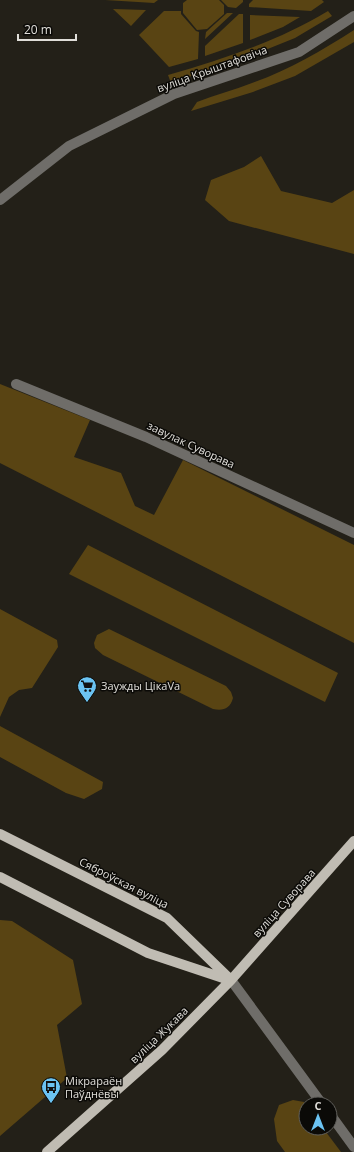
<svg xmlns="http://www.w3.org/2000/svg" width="354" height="1152" viewBox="0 0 354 1152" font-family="'Open Sans',sans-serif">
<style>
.green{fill:#594413}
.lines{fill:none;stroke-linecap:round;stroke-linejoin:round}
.minor{stroke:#6f6d69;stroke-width:10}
.major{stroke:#c0bcb3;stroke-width:10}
.labels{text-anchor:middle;stroke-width:3;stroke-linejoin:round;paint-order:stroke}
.street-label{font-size:11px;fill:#e0ded9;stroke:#0b0a07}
.poi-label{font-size:11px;fill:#e0ded9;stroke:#0b0a07;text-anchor:start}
</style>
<rect width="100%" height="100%" fill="#232018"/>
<path class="green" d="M105,0H158L154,3Z
M187,0H219L224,5V14L207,29L197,30L183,13V3Z
M221,0H243V2L236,8L228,7Z
M253,0H322L324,2L311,11L249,7V4Z
M113,9L146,10L131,26Z
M164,11H181V14L196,31L199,32L198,59L169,67L139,35Z
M328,11L332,16L295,38L253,55L171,83L168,75C224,59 278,41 328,11Z
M227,13H233L205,39L206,32Z
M239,14H243V43L205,56V46Z
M250,15L300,17L283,27L250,40Z
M354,30V42L295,76L253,92L191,111L197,102C215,95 234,90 252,83C289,70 321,51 354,30Z
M261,156L281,191L332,203L354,190V254L229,221L205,200L211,180L244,167Z
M0,384L90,420L74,457L121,473L135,506L154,515L183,460L354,545V643L0,463Z
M88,545L338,673L325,702L69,574Z
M0,609L57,640L58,647L32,688L19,690L9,697L0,717Z
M109,629L226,686L231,692L233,698C230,709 223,711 213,709L103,655L95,648L94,643L97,635Z
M0,726L103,782L102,789L84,799L66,793L0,757Z
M0,920L12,921L73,960L82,1004L57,1025L67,1078L0,1136Z
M293,1100L304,1102L306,1105V1128H323L341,1152H285L277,1141L274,1119L279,1105Z"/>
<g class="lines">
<path class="minor" d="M0,200L69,146L174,94L299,52L354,16
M16,384L146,437L354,533
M231,980L322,1104
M330,1114L354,1147"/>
<path class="major" d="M0,834L167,918L231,980
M0,877L148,953L229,980
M47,1152L162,1050L231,980L354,841"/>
</g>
<defs>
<symbol id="supermarket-pin" viewBox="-11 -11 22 30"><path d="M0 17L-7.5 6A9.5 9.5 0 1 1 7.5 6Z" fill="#6bc3f2" stroke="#0b0a07"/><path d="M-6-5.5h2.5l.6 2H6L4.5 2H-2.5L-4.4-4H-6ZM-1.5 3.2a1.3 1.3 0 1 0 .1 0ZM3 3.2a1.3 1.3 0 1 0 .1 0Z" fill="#111"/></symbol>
<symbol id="bus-pin" viewBox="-11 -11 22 30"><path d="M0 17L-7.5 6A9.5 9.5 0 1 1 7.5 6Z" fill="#6bc3f2" stroke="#0b0a07"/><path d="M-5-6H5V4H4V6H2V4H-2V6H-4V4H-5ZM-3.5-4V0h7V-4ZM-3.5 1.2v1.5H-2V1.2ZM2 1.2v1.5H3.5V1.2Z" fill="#111"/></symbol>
</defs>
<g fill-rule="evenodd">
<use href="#supermarket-pin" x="76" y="675" width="22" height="30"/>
<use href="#bus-pin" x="40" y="1076" width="22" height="30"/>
</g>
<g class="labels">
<g class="street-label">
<text transform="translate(212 69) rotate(-20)" y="4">вуліца Крыштафовіча</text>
<text transform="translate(191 445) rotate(25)" y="4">завулак Суворава</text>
<text transform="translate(124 883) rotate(27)" y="4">Сяброўская вуліца</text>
<text transform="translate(284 903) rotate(-48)" y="4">вуліца Суворава</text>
<text transform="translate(159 1035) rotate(-44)" y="4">вуліца Жукава</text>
</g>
<g class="poi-label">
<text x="101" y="690">Заужды ЦікаVа</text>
<text x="65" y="1085">Мікрараён<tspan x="65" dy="13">Паўднёвы</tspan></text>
</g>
</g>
<g transform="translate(318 1116)"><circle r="19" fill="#0b0a07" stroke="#605f5b"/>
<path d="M0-3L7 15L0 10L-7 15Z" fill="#6bc3f2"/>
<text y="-6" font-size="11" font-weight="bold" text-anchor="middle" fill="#e0ded9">С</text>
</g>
<path d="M18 34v6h58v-6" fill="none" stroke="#e0ded9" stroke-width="2"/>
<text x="24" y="34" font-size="12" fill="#e0ded9" stroke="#0b0a07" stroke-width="3" paint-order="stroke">20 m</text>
</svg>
